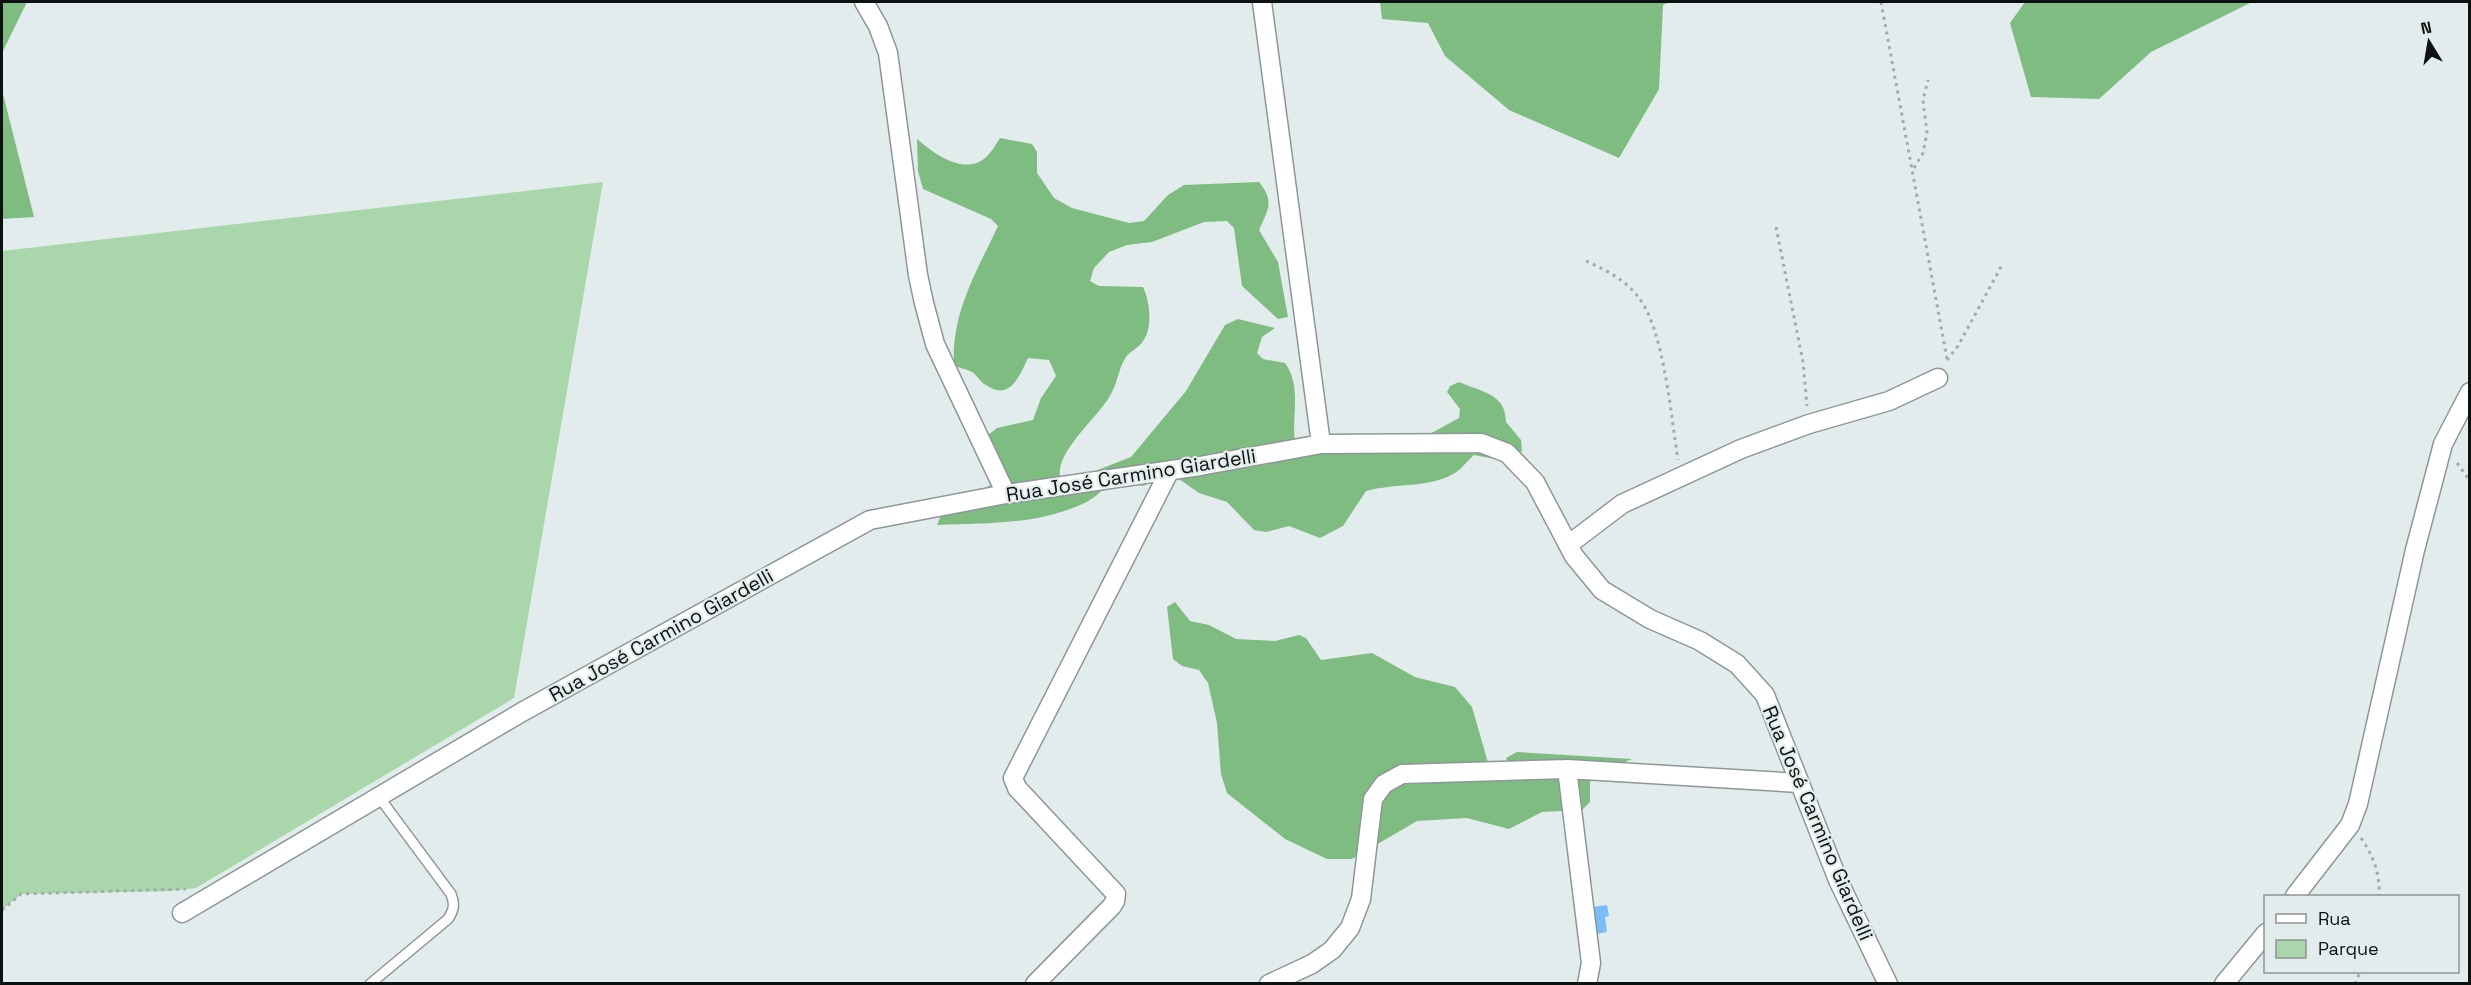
<svg xmlns="http://www.w3.org/2000/svg" width="2471" height="985" viewBox="0 0 2471 985" font-family="'Space Grotesk',sans-serif">
<style>
.green{fill:#a9d7ab}
.forest{fill:#7ebc82}
.water{fill:#7dbdf5}
.lines{fill:none;stroke-linecap:round;stroke-linejoin:round}
.lane-casing{stroke:#8e9797;stroke-width:12}
.street-casing{stroke:#8e9797;stroke-width:21}
.path{stroke:#a2aaaa;stroke-width:3;stroke-dasharray:3 4.5;stroke-linecap:butt}
.lane{stroke:#fff;stroke-width:9}
.street{stroke:#fff;stroke-width:18}
.labels{text-anchor:middle;stroke-width:4.5;stroke-linejoin:round;paint-order:stroke}
.street-label{font-size:20px;fill:#0e1111;stroke:#e3ecec}
</style>
<rect width="100%" height="100%" fill="#e3ecec"/>
<path class="green" d="M603,182L514,698L196,888L171,891L21,894L2,910V251Z"/>
<path class="forest" d="M2,2H27L2,53Z
M1380,2H1669L1663,5L1659,89L1619,158L1509,110L1445,56L1428,23L1382,19Z
M2025,2H2252L2151,52L2099,99L2031,97L2010,23Z
M2,90L34,217L2,219Z
M1000,138L1032,144L1037,152V173L1054,198L1072,208L1129,223L1144,221L1168,195L1184,185L1259,182C1275,202 1268,209 1259,230L1278,262L1288,317L1278,319L1242,286L1234,228L1227,221L1204,222L1152,242L1127,245L1109,252L1094,268L1090,281L1099,286L1143,287C1150,302 1153,327 1143,341C1139,348 1130,351 1126,357C1119,367 1118,381 1112,392C1100,417 1055,450 1060,478L1069,481L1131,457L1186,391L1225,325L1238,319L1275,328L1262,337L1257,353L1263,359L1285,363C1305,390 1287,427 1298,451L1342,454L1415,442L1459,418L1460,409L1447,392L1450,386L1459,382C1482,392 1506,394 1506,422L1521,440L1522,451L1506,461L1474,455C1467,461 1461,470 1453,474C1429,488 1394,483 1366,491L1343,526L1320,538L1289,526L1266,532L1254,530L1227,502L1199,493L1169,472L1143,486C1101,473 1112,492 1078,506C1031,525 986,523 937,525L942,513L1001,479L983,439L997,428L1033,420L1041,398L1056,376L1049,360L1028,358C1020,375 1010,402 986,385C980,382 977,375 972,372C967,369 960,368 954,366C951,313 976,273 998,226L991,219L923,189L918,171L917,139C933,153 964,176 985,158C991,153 996,144 1000,138Z
M1175,602L1190,621L1209,625L1236,639L1275,641L1299,635L1306,638L1321,660L1372,653L1415,677L1455,687L1472,707L1489,766L1512,772L1506,758L1517,752L1632,759L1594,775L1590,782V802L1582,810L1542,812L1509,829L1467,818L1417,821L1352,859H1327L1285,839L1227,793L1221,774L1217,723L1208,683L1199,670L1182,666L1173,659L1167,607Z"/>
<path class="water" d="M1607,905L1609,916L1605,917L1607,932L1596,934L1592,907Z"/>
<g class="lines">
<defs>
<path id="lane" d="M370,984L448,919C454,910 455,904 451,894L379,797"/>
<path id="street" d="M864,2L878,26L888,53L918,275L924,303L935,344L1006,494
M1262,2L1321,444
M1568,545L1622,504L1741,449L1809,424L1889,401L1938,378
M1567,769L1591,963L1587,984
M2295,896L2350,825L2358,804L2415,550L2443,444L2470,392
M182,913L522,712L870,520L1006,494L1200,466L1321,444L1481,443L1507,453L1535,482L1574,556L1602,590L1650,619L1700,641L1737,664L1765,695L1838,880L1888,984
M1035,984L1112,906L1115,901L1116,894L1017,788L1013,778L1170,470
M1269,984L1312,964L1332,950L1350,928L1361,899L1373,799L1384,784L1402,774L1567,769L1799,783
M2224,984L2266,933"/>
</defs>
<use href="#lane" class="lane-casing"/>
<use href="#street" class="street-casing"/>
<path class="path" d="M1881,2L1947,359
M1914,168L1923,153L1927,133L1923,100L1928,80
M1776,227L1803,362L1807,406
M1586,261C1606,270 1626,280 1639,298C1664,330 1671,417 1678,460
M1947,360L1958,346L2002,265
M2457,463L2470,481
M2361,838C2374,857 2380,874 2379,896
M2,910L21,894L186,889
M2355,984L2360,972"/>
<use href="#lane" class="lane"/>
<use href="#street" class="street"/>
</g>
<g class="labels">
<g class="street-label">
<text transform="translate(1131 475) rotate(-9)" y="7">Rua José Carmino Giardelli</text>
<text transform="translate(661 635) rotate(-29)" y="7">Rua José Carmino Giardelli</text>
<text transform="translate(1818 823) rotate(67)" y="7">Rua José Carmino Giardelli</text>
</g>
</g>
<rect width="2471" height="985" fill="none" stroke="#0e1111" stroke-width="6"/>
<rect x="2264" y="895" width="195" height="78" fill="#e3ecec" stroke="#8e9494" stroke-width="1.5"/>
<rect x="2276" y="914" width="30" height="9" fill="#ffffff" stroke="#8e9494" stroke-width="1.5"/>
<text x="2318" y="925" font-size="18" fill="#0e1111">Rua</text>
<rect x="2276" y="940" width="30" height="18" fill="#a9d7ab" stroke="#8e9494" stroke-width="1.5"/>
<text x="2318" y="955" font-size="18" fill="#0e1111">Parque</text>
<g transform="translate(2429 42) rotate(349)" stroke="#e3ecec" stroke-width="4.5" paint-order="stroke">
<path d="M0-4.5L10 22L0 15L-10 22Z" fill="#0e1111"/>
<text y="-9" font-size="16" font-weight="bold" text-anchor="middle" fill="#0e1111">N</text>
</g>
</svg>
